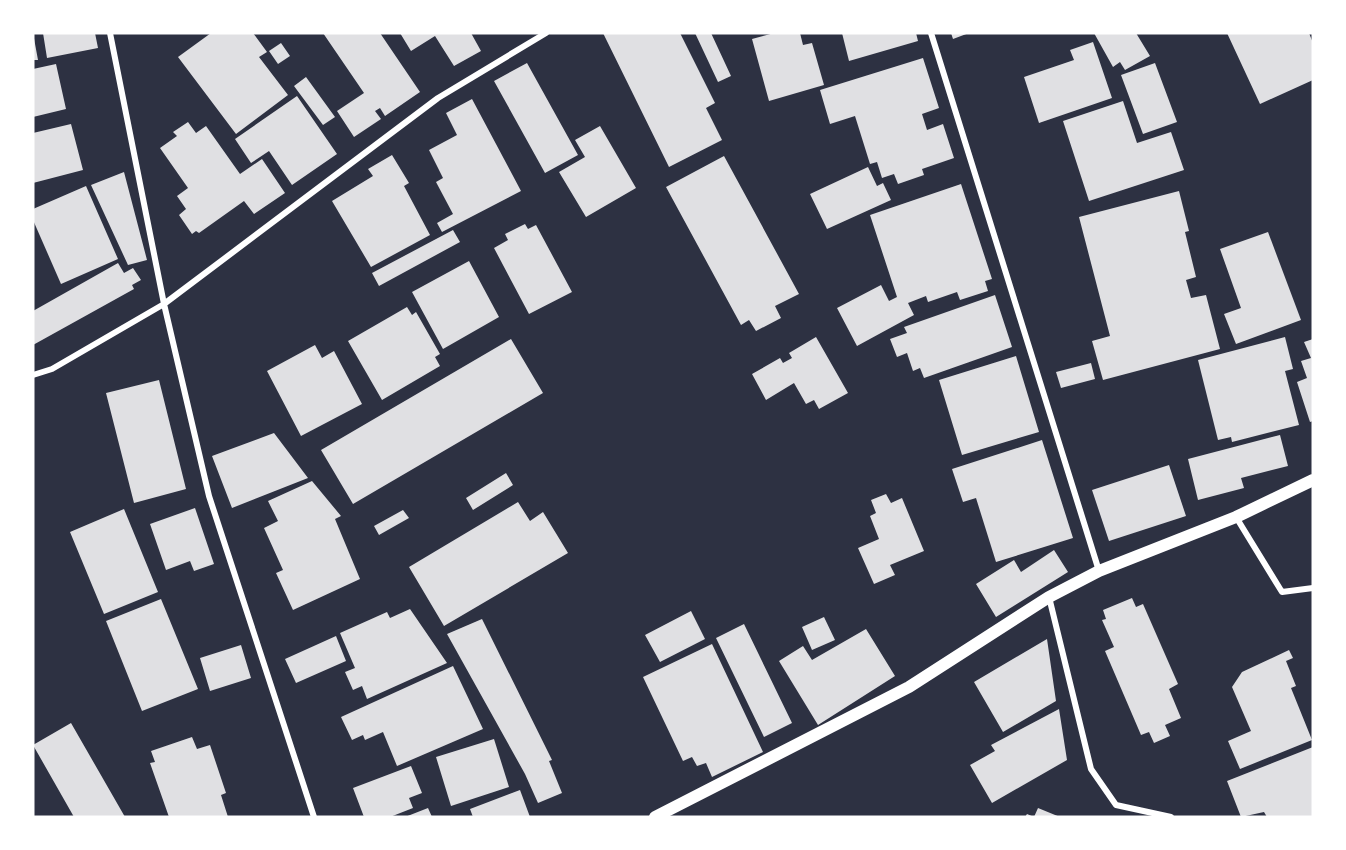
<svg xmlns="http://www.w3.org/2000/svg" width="1346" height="850" viewBox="0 0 1346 850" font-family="'Exo 2',sans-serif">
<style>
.building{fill:#e0e0e3}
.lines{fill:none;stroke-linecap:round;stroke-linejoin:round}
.minor{stroke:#fff;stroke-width:6}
.secondary{stroke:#fff;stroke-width:12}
</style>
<rect width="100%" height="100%" fill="#2d3142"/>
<path class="building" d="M33,33L38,60H33Z
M43,33H95L98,48L47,58Z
M211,33H253L267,52L259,57L288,95L236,134L178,57Z
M323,33H380L420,92L385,116L380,108L375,111L381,119L354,137L337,111L364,93Z
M400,33H471L481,51L454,66L435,36L411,51Z
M603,33H680L715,103L706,108L722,140L669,167Z
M695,33H711L731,76L718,82Z
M774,33H800L803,45L812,43L824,85L769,101L752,39Z
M842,33H916L918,41L849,61Z
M951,33H969L953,39Z
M1094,33H1136L1150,56L1125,70L1120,62L1113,67Z
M1227,33H1309L1313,43V80L1260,104Z
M1093,42L1112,98L1039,123L1024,77L1074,60L1070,50Z
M281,43L290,56L278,64L269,51Z
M923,58L939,108L922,114L927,130L943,124L954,158L922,169L924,175L898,184L894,174L882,178L877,162L870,164L855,116L830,124L820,90Z
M527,63L578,155L545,173L494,81Z
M1155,63L1177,122L1143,134L1121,75Z
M56,64L66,109L33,117V69Z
M306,77L335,117L323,125L294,86Z
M297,96L337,154L292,185L269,151L251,163L235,139Z
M472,99L521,191L442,232L437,223L453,214L436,182L443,178L429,150L457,135L446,113Z
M1123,101L1137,143L1171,132L1184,170L1089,201L1063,121Z
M188,122L196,133L206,126L240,174L262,159L285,193L254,214L244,201L199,233L196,231L192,234L179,215L186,209L177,196L188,188L160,148L177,136L173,132Z
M71,124L83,170L33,183V133Z
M600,126L636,188L586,217L559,172L585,157L575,140Z
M392,155L409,183L404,186L430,235L371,267L332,201L373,176L368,169Z
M724,156L799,294L775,306L781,318L756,331L749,320L741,325L666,187Z
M868,167L877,186L883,183L891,200L827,229L810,194Z
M124,172L147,260L128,265L91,185Z
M961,184L992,279L985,281L988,291L960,300L957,292L928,302L926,296L908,303L914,315L857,346L837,308L881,285L889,301L897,297L870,215Z
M86,186L118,259L61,284L33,220V209Z
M1179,191L1189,231L1185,232L1196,277L1186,280L1191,298L1206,295L1220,349L1103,380L1092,341L1110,336L1079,217Z
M525,224L528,229L536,225L572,292L529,314L494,248L508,240L505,234Z
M453,230L460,242L379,286L372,273Z
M1268,232L1301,320L1236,344L1224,314L1241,308L1220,249Z
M469,261L499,317L443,349L412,292Z
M118,263L124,273L133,268L141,280L132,285L134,289L33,345V311Z
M995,295L1012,347L924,378L920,368L913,371L907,353L897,357L890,339L907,333L904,327Z
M407,307L412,315L416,312L440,354L435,357L440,366L382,400L348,341Z
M816,337L848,393L819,409L814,400L806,404L794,383L766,400L752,374L780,358L783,363L792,358L789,353Z
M1285,337L1293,369L1285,371L1299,425L1232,442L1231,437L1218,440L1198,360Z
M511,339L543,393L353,504L321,450Z
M1313,339V421L1310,422L1297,382L1307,378L1301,361L1311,358L1304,342Z
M315,345L322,358L334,351L362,404L301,436L267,371Z
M1016,356L1039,432L962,455L939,380Z
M1091,363L1095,379L1061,388L1056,372Z
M159,380L186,489L134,503L106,393Z
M274,433L308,478L232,508L212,456Z
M1280,435L1288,466L1241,478L1244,488L1198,500L1188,459Z
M1042,440L1073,538L996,562L976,498L963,502L952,469Z
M1169,465L1186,516L1109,541L1092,490Z
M506,473L513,485L473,510L466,498Z
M312,481L341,516L335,519L360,579L293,610L276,573L283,570L264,528L278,521L268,501Z
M886,494L891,503L902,498L924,551L890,565L895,575L874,584L858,548L879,539L870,516L876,513L871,500Z
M518,502L530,521L543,512L568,553L444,626L409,567Z
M195,508L214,564L194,571L190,561L166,570L150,524Z
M124,509L158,592L104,614L70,532Z
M403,510L409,518L379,535L374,526Z
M1054,550L1068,572L996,617L976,584L1014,560L1021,572Z
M1132,598L1136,607L1143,604L1178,684L1169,689L1181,718L1165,725L1170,736L1154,743L1149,732L1141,735L1105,651L1114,647L1102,620L1106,619L1103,610Z
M161,599L198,689L142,711L106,621Z
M410,609L447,663L367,699L362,686L353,690L345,672L355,668L340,633L387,612L390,618Z
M691,611L705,639L660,662L645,635Z
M824,617L835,640L812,650L802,627Z
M482,619L552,760L549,761L562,793L538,803L525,774L447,634Z
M744,624L792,723L764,737L716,638Z
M866,629L895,676L818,725L779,661L803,646L812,660Z
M336,636L346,661L296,683L285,659Z
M1047,639L1056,701L1003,732L974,682Z
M712,644L763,752L712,777L706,763L697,766L692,757L683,761L643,677Z
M241,645L251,678L210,691L200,658Z
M1289,650L1293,658L1286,661L1296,686L1291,688L1312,740L1240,769L1228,741L1251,731L1232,687L1242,672Z
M453,666L483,729L397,766L383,732L365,740L363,735L352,740L341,717Z
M1059,709L1067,760L992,803L970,765L995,751L991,745Z
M71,723L125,817H74L33,745Z
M192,737L197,749L210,745L226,793L221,795L228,817H169L150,763L155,762L151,751Z
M494,739L509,787L451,806L436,757Z
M1313,747V817H1267L1264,812L1241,817L1227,781Z
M411,766L422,793L409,798L413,808L390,817H364L353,788Z
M520,790L530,817H473L470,809Z
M428,808L432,817H405Z
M1038,808L1060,817H1025L1027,814L1034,817Z"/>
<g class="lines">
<path class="minor" d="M110,33L164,304L209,496L314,817
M931,33L1099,571
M33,375L52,369L164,304L438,98L546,33
M1236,517L1282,592L1313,588
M1049,597L1091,769L1116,805L1171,817"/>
<path class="secondary" d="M655,817L909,687L1049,597L1099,571L1236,517L1313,480"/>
</g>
<rect width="1346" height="850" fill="none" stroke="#ffffff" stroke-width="69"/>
</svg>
